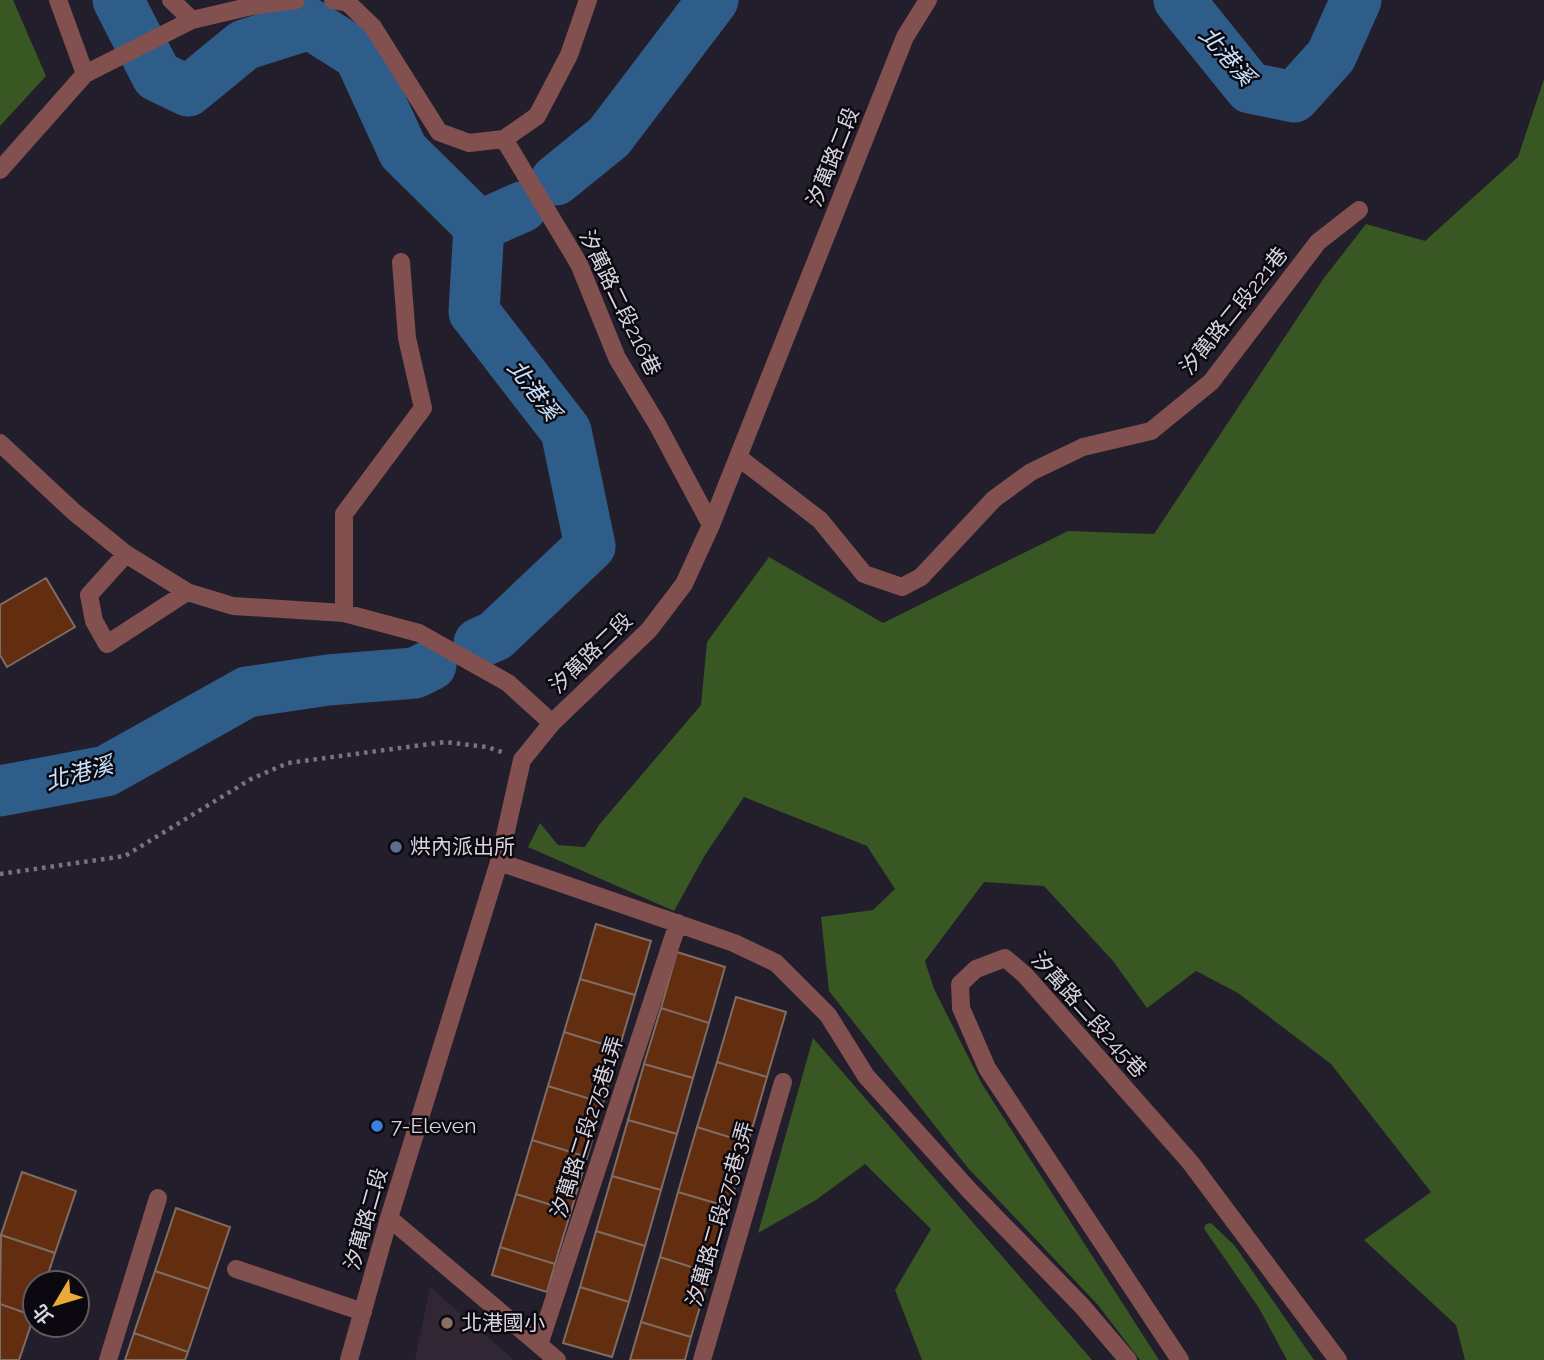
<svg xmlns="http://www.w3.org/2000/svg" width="1544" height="1360" viewBox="0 0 1544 1360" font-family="Raleway,'Noto Sans TC',sans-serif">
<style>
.education{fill:#312734}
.forest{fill:#385722}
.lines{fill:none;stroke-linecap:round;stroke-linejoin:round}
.river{stroke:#2f5d89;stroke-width:51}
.building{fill:#632d0f;stroke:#7e6d65;stroke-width:2}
.path{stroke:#78747f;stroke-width:4.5;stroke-dasharray:3.5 5;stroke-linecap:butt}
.minor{stroke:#81504f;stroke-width:18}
.service-dot{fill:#5c6f8a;stroke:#0b090f;stroke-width:2.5}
.shop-dot{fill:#3f7fe0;stroke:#0b090f;stroke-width:2.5}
.education-dot{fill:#8d6e63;stroke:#0b090f;stroke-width:2.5}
.labels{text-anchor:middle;stroke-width:5;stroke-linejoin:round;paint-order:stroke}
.street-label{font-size:21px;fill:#d7d4dd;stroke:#0b090f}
.poi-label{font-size:21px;fill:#d7d4dd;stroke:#0b090f;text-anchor:start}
.water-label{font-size:23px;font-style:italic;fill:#c9e3ff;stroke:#0b090f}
</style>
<rect width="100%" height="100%" fill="#221e2b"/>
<path class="education" d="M430,1287L514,1360H415Z"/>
<path class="forest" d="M0,0H13L46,76L0,126Z
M1544,79V1360H1465L1456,1325L1364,1240L1431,1192L1331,1064L1238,993L1196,971L1147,1008L1113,961L1044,886L984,882L925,961L934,989L982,1084L1159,1360H1140L1098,1305L968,1168L829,991L821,917L873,910L895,889L867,846L744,797L705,855L674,911L528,847L540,823L558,845L585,847L599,825L701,705L707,642L769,557L883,623L1068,531L1154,534L1324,278L1366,224L1425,241L1518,157Z
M813,1038L1092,1360H922L895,1290L931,1229L865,1164L816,1200L758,1233Z
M1211,1223L1235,1246L1314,1360H1287L1259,1308L1207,1233L1204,1228L1206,1224Z"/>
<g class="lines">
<path class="river" d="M118,0L157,76L188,91L244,45L310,24L359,55L403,151L479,226
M1179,0L1250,88L1294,97L1331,56L1356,0
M556,180L609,137L713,0
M479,643L495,636L590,546L566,431L474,312L479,226L522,207
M0,791L106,771L247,692L328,680L415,673L431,665"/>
</g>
<path class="building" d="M46,578L75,627L7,667L0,655V605Z
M596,924L651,941L635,995L580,979Z
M677,952L725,967L709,1023L661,1008Z
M580,979L635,995L619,1049L564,1032Z
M736,997L786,1012L767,1077L717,1062Z
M661,1008L709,1023L693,1078L644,1064Z
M564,1032L619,1049L603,1103L548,1086Z
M717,1062L767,1077L748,1143L697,1127Z
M644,1064L693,1078L677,1134L628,1120Z
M548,1086L603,1103L587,1157L532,1140Z
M628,1120L677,1134L661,1190L612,1176Z
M697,1127L748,1143L729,1207L678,1192Z
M532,1140L587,1157L571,1211L516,1194Z
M22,1172L76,1191L55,1253L1,1235Z
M612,1176L661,1190L645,1246L596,1231Z
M678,1192L729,1207L710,1273L660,1257Z
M516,1194L571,1211L555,1264L500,1247Z
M176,1208L230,1227L209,1289L155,1271Z
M596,1231L645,1246L629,1302L580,1287Z
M1,1235L55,1253L45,1283H35L34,1316L0,1304Z
M500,1247L555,1264L547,1292L492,1275Z
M660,1257L710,1273L691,1337L641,1322Z
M155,1271L209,1289L188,1352L134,1333Z
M580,1287L629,1302L612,1357L563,1343Z
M0,1304L34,1316L19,1360H0Z
M641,1322L691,1337L685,1360H630Z
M134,1333L188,1352L185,1360H125Z"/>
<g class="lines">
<path class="path" d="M0,874L125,856L251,779L288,763L445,742L487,747L502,752"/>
<path class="minor" d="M58,0L85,74
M171,0L192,20
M333,0L348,3L373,27L439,132L469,143L504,139L537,116L569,55L588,0
M504,139L579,264L617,358L657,424L711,525
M0,170L85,74L192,20L252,6L296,0
M0,443L74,512L126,554L187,592L233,606L344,613L419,633L508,683L552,723
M738,457L820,520L864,574L902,587L921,577L994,499L1031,472L1083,447L1151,431L1211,382L1318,242L1359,210
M126,554L89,595L94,621L107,644L187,592
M344,613V514L423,408L407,338L401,262
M499,862L734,943L776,963L828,1015L866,1076L969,1190L1082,1306L1128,1360
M389,1218L557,1360
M236,1269L363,1312
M539,1345L678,923
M108,1360L158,1198
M349,1360L389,1218L499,862L522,760L552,723L649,630L684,584L711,525L905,37L928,0
M702,1360L783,1082
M1180,1360L987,1068L961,1008L960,984L976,969L1005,958L1025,975L1190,1162L1338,1360"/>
</g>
<circle class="service-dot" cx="396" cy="847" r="7"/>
<circle class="shop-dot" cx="377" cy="1126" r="7"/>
<circle class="education-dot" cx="447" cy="1323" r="7"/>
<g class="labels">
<g class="street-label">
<text transform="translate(833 157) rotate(-68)" y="7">汐萬路二段</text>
<text transform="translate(620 303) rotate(64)" y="7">汐萬路二段216巷</text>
<text transform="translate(1234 311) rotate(-51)" y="7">汐萬路二段221巷</text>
<text transform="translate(591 653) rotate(-44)" y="7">汐萬路二段</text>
<text transform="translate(1089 1015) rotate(48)" y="7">汐萬路二段245巷</text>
<text transform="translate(587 1127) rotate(-72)" y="7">汐萬路二段275巷1弄</text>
<text transform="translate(720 1214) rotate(-74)" y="7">汐萬路二段275巷3弄</text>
<text transform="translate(366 1219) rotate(-74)" y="7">汐萬路二段</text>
</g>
<g class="poi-label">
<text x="410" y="854">烘內派出所</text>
<text x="391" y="1133">7-Eleven</text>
<text x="461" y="1330">北港國小</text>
</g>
<g class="water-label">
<text transform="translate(1227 56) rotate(48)" y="8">北港溪</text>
<text transform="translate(534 390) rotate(52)" y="8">北港溪</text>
<text transform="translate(79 773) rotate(-15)" y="8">北港溪</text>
</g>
</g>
<g transform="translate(56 1304) rotate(232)"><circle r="33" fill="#0b090f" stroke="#5d5a61" stroke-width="2"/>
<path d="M0-5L12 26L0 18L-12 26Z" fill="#eba93a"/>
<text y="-10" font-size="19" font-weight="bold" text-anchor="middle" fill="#d7d4dd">北</text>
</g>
</svg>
